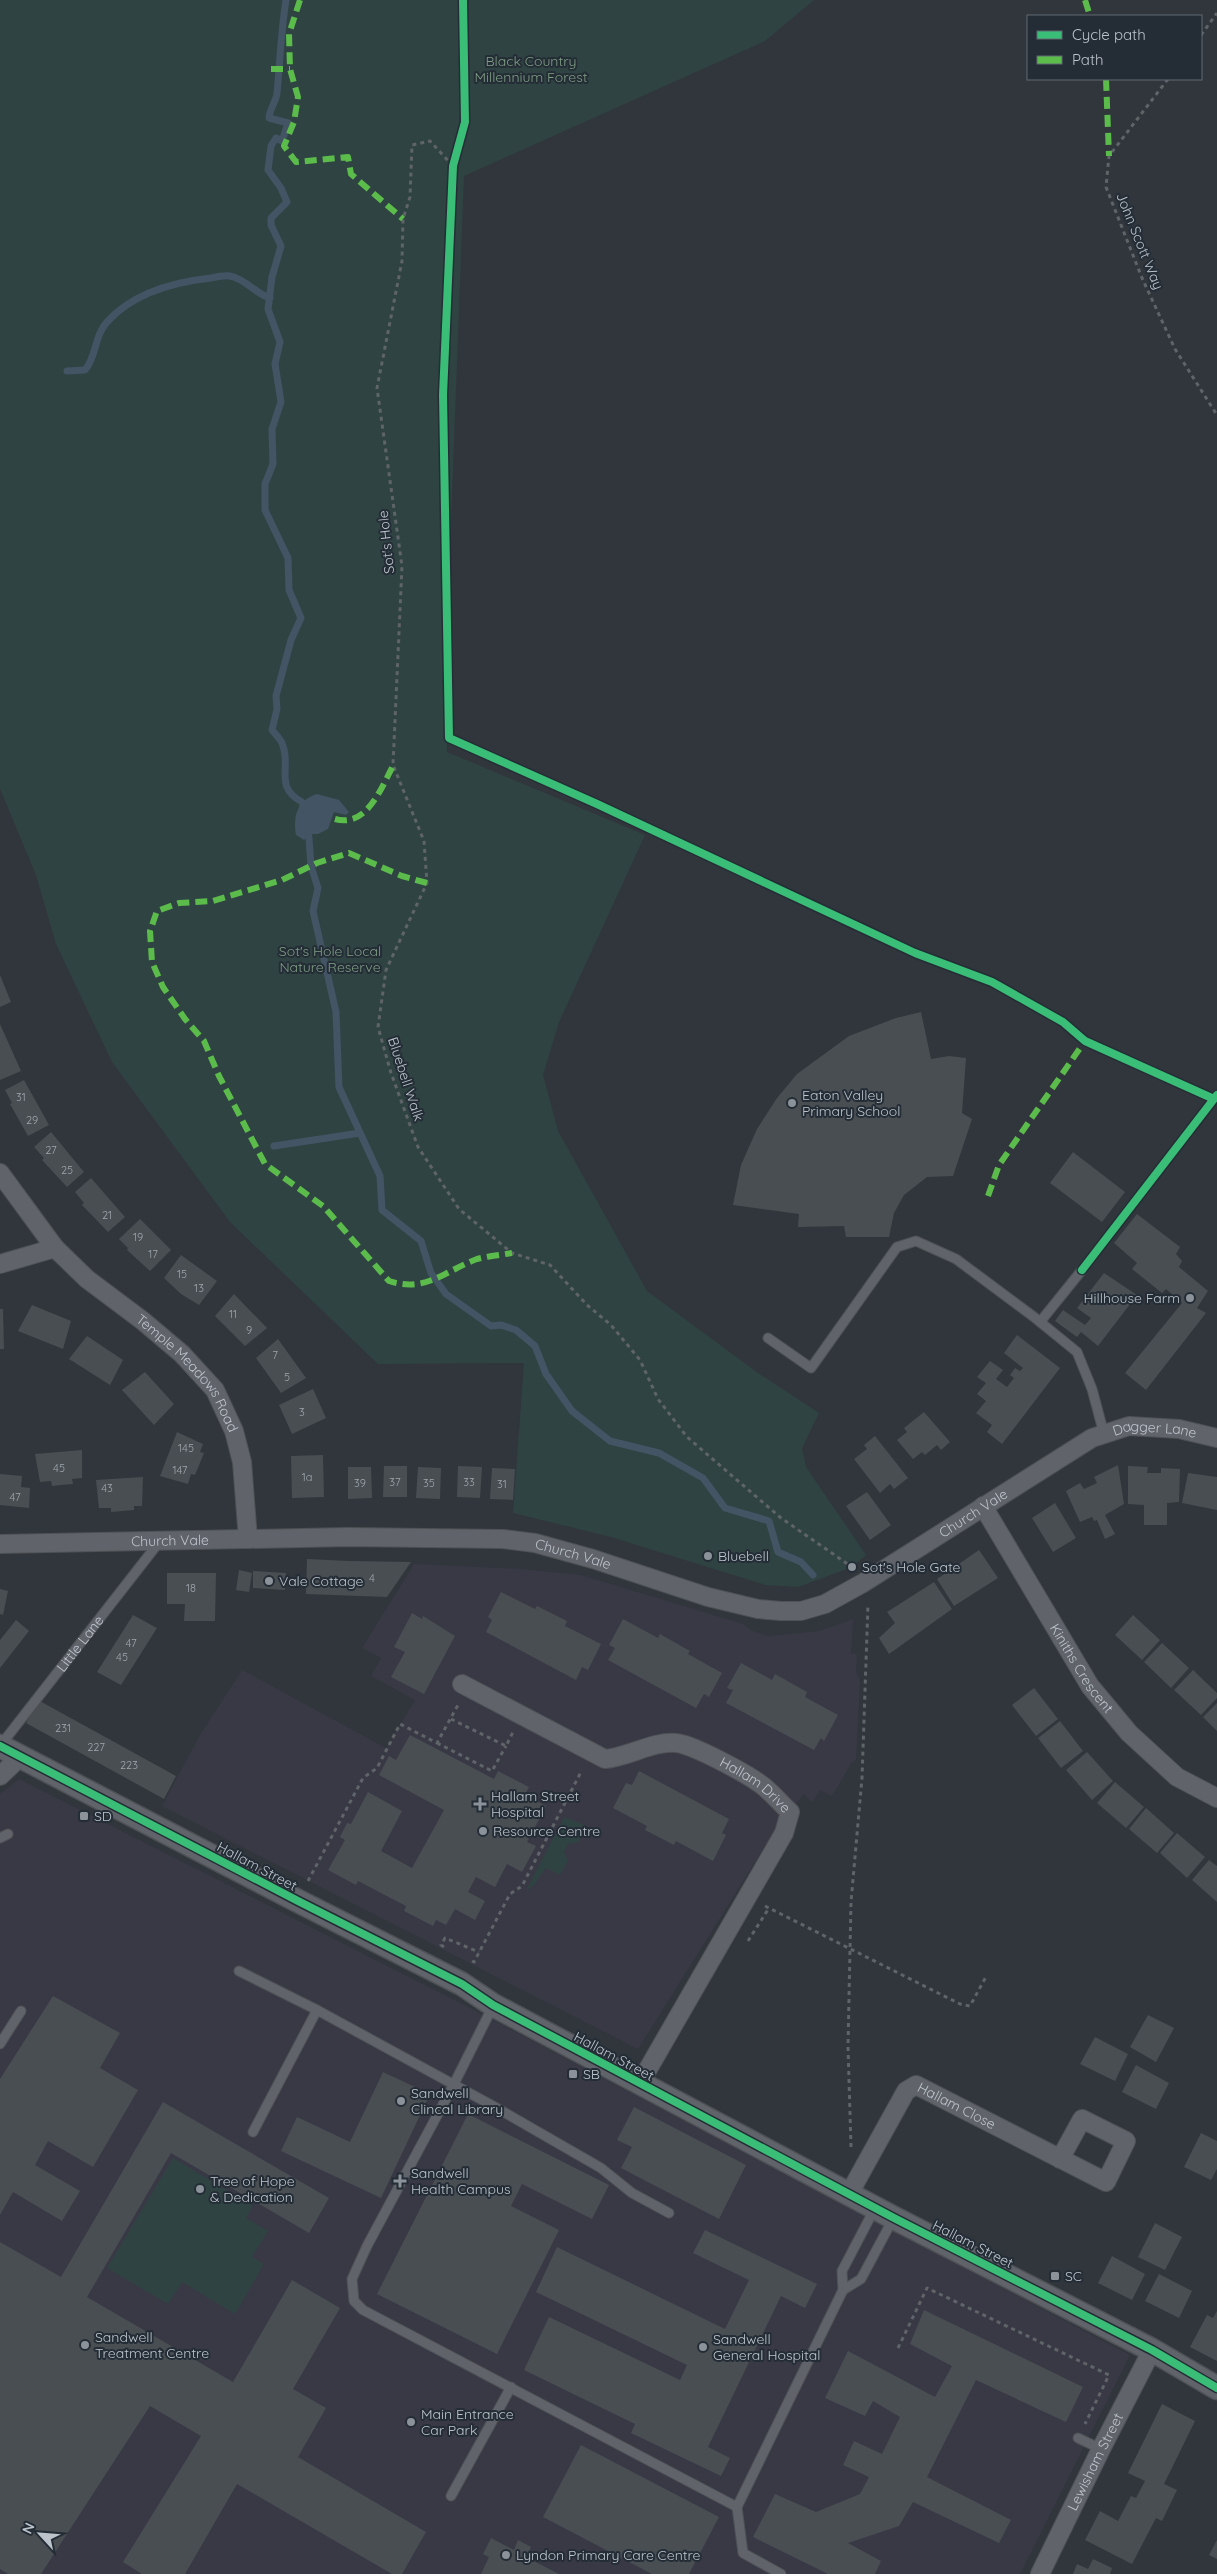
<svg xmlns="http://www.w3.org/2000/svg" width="1217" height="2574" viewBox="0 0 1217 2574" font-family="Quicksand,sans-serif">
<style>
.medical{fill:#393945}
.green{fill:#304343}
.water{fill:#435465}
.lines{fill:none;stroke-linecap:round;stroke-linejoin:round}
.stream{stroke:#435465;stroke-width:7}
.building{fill:#494e53}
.service-casing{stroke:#4e5256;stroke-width:11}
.minor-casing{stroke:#4e5256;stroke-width:20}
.tertiary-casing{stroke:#4e5256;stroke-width:25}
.path{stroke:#5e6468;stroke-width:3;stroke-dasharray:4 4;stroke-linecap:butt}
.service{stroke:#60646a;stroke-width:9}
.minor{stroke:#60646a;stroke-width:18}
.tertiary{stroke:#60646a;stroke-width:22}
.quiet{stroke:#5cbc4b;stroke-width:6;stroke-dasharray:12 6;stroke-linecap:butt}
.cycleway-casing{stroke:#242d36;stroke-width:11}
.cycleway{stroke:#3abd76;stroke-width:8}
.poi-dot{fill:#8b9299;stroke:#242d36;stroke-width:2}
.labels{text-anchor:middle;stroke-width:4;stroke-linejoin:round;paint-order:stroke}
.number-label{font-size:11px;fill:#9fa6ad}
.park-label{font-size:14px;fill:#7e9e83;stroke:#242d36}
.street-label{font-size:14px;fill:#bcc3cb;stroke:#242d36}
.poi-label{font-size:14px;fill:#bcc3cb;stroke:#242d36;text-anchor:start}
</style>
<rect width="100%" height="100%" fill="#30363c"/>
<path class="medical" d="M414,1564L522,1569L581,1575L743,1624L753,1631L768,1636L820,1631L853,1619L851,1654H857L856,1672L860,1680L856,1760L851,1764L832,1796L820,1790L812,1802L804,1794L777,1827L638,2049L162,1806L200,1735L242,1670L386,1748L415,1700L371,1676L381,1658L362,1648Z
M19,1779L470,2008L1130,2355L1020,2574H0V1794Z"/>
<path class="green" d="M0,0H814L765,41L464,176L450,548L447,752L645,835L559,1022L543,1075L558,1131L647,1291L758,1373L819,1413L802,1448L806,1467L866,1555L852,1567L798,1587L766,1585L611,1537L513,1513L524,1363L378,1364L230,1222L112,1062L56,944L36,875L0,789Z
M564,1817L586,1826L578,1842L568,1844L564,1852L568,1861L560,1875L546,1868L534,1885L526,1891Z
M173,2158L253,2206L246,2218L268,2231L252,2257L264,2264L235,2314L182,2282L168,2304L107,2268Z"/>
<path class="water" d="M317,794L339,800L349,812L346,815L334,812L328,829L318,834H310L304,840L296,835C293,816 297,800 317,794Z"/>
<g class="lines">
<path class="stream" d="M286,0C281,31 280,62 277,93C276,102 269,110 269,118L288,123L282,141L276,138L271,146L268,170L281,188L287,202L271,218V225L281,246L272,277L268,309L280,342L275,364L281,402L272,429L273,464L265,484V510L288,558L289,590L301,618L291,640L276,696L277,709L272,730C275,734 282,740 283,746C291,768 274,787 302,802L304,810
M67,371L85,370C97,356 94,336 107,322C133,293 174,282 211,278C216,277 224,275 230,276C244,278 256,294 270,298
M308,825L311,866L318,888L313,911L336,1012L339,1087L380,1176L382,1210L421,1241L431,1273L446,1294L491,1326L501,1325L516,1330L535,1346L546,1374L572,1411L610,1441L659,1453L703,1478L725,1508L769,1521L778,1552L801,1562L813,1575
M274,1146L360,1133"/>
</g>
<path class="building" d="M0,975L11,1002L0,1007Z
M921,1012L931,1059L949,1056L966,1058L962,1113L972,1119L953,1176L927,1177L904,1195L894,1213L889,1237H846L844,1226L798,1227L799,1214L733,1205L741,1165L757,1129L777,1098L797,1074L849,1036L896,1018Z
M0,1024L21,1071L0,1080Z
M24,1080L49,1125L28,1136L10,1104L12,1103L5,1090Z
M51,1132L84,1172L67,1187L42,1160L44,1158L34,1147Z
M1073,1152L1125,1192L1102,1222L1050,1183Z
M91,1178L125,1217L108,1232L82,1205L84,1203L75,1192Z
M1137,1214L1180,1247L1176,1254L1182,1261L1179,1267L1208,1291L1197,1308L1206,1313L1146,1390L1125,1373L1182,1303L1166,1289L1162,1293L1132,1269L1137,1263L1114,1243Z
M140,1219L171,1250L150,1271L127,1250L128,1248L119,1239Z
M181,1255L217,1281L199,1305L181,1294L164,1278Z
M1104,1273L1137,1295L1098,1346L1081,1332L1077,1337L1055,1321L1063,1310L1085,1325L1091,1318L1077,1308Z
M234,1294L267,1328L245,1346L215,1316Z
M32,1305L71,1321L63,1349L18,1331Z
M0,1309H3L4,1349H0Z
M1017,1335L1060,1368L1002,1444L987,1432L992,1425L976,1413L986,1401L977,1394L986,1383L977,1377L990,1361L1003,1370L996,1379L1007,1387L1014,1378L1010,1375L1015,1368L1020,1371L1023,1368L1004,1353Z
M87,1336L123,1360L110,1385L69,1359Z
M278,1339L306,1378L281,1393L256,1358Z
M145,1372L174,1404L154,1425L122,1390Z
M313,1389L326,1418L292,1434L279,1405Z
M924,1412L950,1442L941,1450L937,1445L925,1455L922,1452L913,1459L897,1440L907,1432L904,1428Z
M177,1432L203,1444L200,1452L204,1453L195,1475L191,1474L188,1484L160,1476Z
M875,1436L908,1478L894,1489L890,1484L880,1493L854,1459L867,1449L864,1445Z
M82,1450V1478L72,1479L73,1484L61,1485L52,1486L51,1481L40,1482L35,1454Z
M323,1455L324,1497L292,1498L291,1456Z
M1118,1465L1124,1504L1105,1515L1115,1534L1105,1539L1097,1520L1094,1521L1092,1517L1080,1522L1066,1491L1080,1483L1084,1489L1097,1483L1094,1477Z
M384,1466H407V1497H383Z
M458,1466L482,1467L480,1498L457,1497Z
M1128,1466L1148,1467L1147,1473H1161V1468L1180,1469L1179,1502L1167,1503V1525H1144V1505L1128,1504Z
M348,1467H371L372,1498L348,1499Z
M418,1467L441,1468L440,1499L416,1498Z
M492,1468L515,1469L513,1500L490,1499Z
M1188,1473L1217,1477V1510L1182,1503Z
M0,1474L22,1476L21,1487L30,1488L29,1508L0,1505Z
M143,1477L142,1506H134V1510L111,1512V1508H99L96,1480Z
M867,1492L891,1525L870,1540L846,1506Z
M1055,1503L1076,1538L1053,1552L1032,1518Z
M979,1550L998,1578L954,1606L937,1579Z
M307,1559L349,1561L411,1562L387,1597L306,1594Z
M239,1570L252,1573L249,1592L236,1590Z
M253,1571L286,1573L285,1590L253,1588Z
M167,1573H216L215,1621H184L185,1604H167Z
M934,1582L952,1609L889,1654L879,1638L895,1623L887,1612Z
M0,1589L8,1591L3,1615L0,1614Z
M501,1592L535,1609L537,1606L567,1621L565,1626L601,1644L588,1670L582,1667L576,1680L486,1632L492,1620L488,1617Z
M412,1613L422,1619L423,1616L455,1636L424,1694L391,1677L405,1652L394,1647Z
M133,1615L157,1628L121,1685L97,1672Z
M1133,1615L1160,1640L1142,1660L1115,1635Z
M623,1619L658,1638L660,1634L690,1651L688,1654L722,1673L709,1697L704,1694L696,1708L608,1660L615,1648L609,1645Z
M16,1620L29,1631L0,1668V1640Z
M1162,1643L1189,1668L1171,1688L1144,1662Z
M741,1663L772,1680L775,1674L807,1692L805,1697L838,1715L824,1741L821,1738L814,1750L726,1703L733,1690L727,1688Z
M1193,1670L1217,1693V1698L1201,1715L1174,1690Z
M1034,1688L1058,1719L1036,1736L1012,1705Z
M38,1700L176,1776L164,1799L26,1723Z
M1217,1703V1731L1203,1717Z
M1060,1721L1083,1751L1061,1768L1038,1738Z
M410,1735L494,1779L498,1771L529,1787L525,1795L546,1806L527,1842L536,1846L522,1872L507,1864L495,1887L476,1877L468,1892L485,1901L475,1920L455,1909L446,1925L436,1920L433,1926L404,1911L406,1906L358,1881L356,1885L328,1870L345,1840L340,1837L347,1823L351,1824L368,1792L402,1811L381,1851L412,1868L444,1810L379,1775L389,1756L396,1760Z
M1087,1752L1113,1781L1092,1800L1066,1770Z
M639,1771L729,1819L722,1833L726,1835L713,1861L676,1841L674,1845L645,1830L647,1826L613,1808L626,1783L632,1785Z
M1115,1782L1144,1807L1126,1828L1097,1803Z
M1146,1808L1174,1833L1157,1853L1129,1829Z
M1177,1833L1205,1857L1187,1878L1160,1853Z
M1209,1860L1217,1866V1902L1192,1880Z
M53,1996L120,2033L100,2068L138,2090L93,2167L48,2141L35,2165L80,2191L62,2221L13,2192L0,2215V2079Z
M1148,2015L1174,2028L1156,2062L1130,2047Z
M1095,2037L1128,2054L1115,2081L1080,2064Z
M1136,2065L1169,2083L1156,2109L1122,2092Z
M383,2072L430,2094L381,2198L281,2151L297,2117L350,2142Z
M163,2102L329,2198L309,2233L171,2153L87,2297L233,2382L292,2280L340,2308L293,2389L326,2408L298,2457L426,2532L402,2574H392L237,2484L185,2574H142L123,2562L201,2436L150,2406L41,2574H8L0,2569V2242L61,2277Z
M634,2107L746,2165L719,2219L621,2168L632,2147L617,2140Z
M468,2114L609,2185L592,2219L522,2184L511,2206L559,2230L497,2354L377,2294Z
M1201,2133L1217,2141V2169L1211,2180L1184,2167Z
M1155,2223L1182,2237L1165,2270L1138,2257Z
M705,2230L817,2284L805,2308L781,2296L708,2447L730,2458L721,2476L631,2433L635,2424L524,2370L549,2317L680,2380L687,2365L536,2292L557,2247L725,2329L749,2280L693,2253Z
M1112,2256L1145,2274L1132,2300L1098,2283Z
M1159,2274L1192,2291L1179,2318L1145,2301Z
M924,2310L1083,2387L1066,2422L976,2380L927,2477L1011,2520L999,2543L913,2502L899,2526L848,2543L881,2561L875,2574H828L753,2537L775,2494L816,2512L860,2494L869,2477L843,2465L854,2441L882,2454L900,2417L873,2401L865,2416L825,2398L848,2351L935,2397L952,2366L910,2344Z
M1217,2311V2361L1190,2347L1207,2315L1213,2318Z
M1162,2404L1195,2421L1164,2484L1177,2490L1162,2521L1156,2518L1132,2564L1085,2540L1100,2511L1118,2521L1131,2496L1136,2498L1145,2481L1128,2473Z
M581,2445L719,2517L689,2574H652L543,2517Z
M491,2538L514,2550L518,2540L531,2547L526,2557L559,2574H481L489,2557L483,2554Z
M1217,2540V2559L1209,2555Z
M1093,2559L1112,2568L1110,2574H1073L1077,2564L1088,2569Z"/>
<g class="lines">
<defs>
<g id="service">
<path d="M1040,1322L1082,1270"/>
<path d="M768,1338L811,1368L897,1247L916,1241L956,1259L1034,1317L1077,1352L1092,1389L1104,1434"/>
<path id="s1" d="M0,1746L160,1541"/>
<path d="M0,1838L8,1834"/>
<path d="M239,1971L317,2010L495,2107L601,2168L632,2193L669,2213"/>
<path d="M493,2006L454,2084L367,2246L352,2279L354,2301L363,2310L737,2507"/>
<path d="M0,2044L21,2011"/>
<path d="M253,2132L317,2010"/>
<path d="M843,2290L861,2279L893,2219"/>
<path d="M1078,2438L1101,2449"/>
<path d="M451,2496L511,2387"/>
<path d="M781,2574L743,2553L737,2507L843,2290L842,2271L875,2208"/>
</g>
<g id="minor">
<path d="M0,1173L55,1248L0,1264"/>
<path id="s2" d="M55,1248L87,1279L143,1321L182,1354L215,1390L234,1431L242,1462L248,1539"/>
<path id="s3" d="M983,1506L1090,1686L1129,1733L1177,1777L1217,1798"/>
<path id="s4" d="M0,1544L349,1537L503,1539L535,1543L593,1559L708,1597L758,1609L781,1611H801L825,1604L863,1583L1092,1438L1129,1426L1179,1429L1217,1438"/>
<path id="s5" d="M462,1684L605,1759C629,1757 652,1741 676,1743C692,1744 745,1773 759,1783C771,1791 780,1803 790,1812L784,1833L640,2083"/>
<path d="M0,1776L20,1757"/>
<path id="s6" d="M849,2194L906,2091L916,2085L1106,2182L1126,2141L1082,2119L1060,2159"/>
<path id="s7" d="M1040,2574L1101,2449L1152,2350"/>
</g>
<path id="tertiary" d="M0,1746L298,1901L462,1984L493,2005L894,2218L1152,2350L1217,2388"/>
</defs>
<use href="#service" class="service-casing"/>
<use href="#minor" class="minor-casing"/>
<use href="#tertiary" class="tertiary-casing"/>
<path class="path" d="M1201,35L1217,13
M1168,79L1109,156L1106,187L1142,278L1175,349L1217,415
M453,166L430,141L412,145L410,197L403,219L402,261L377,388L402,566L393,765L424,841L427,883L386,970L378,1027L391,1073L418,1147L459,1209L512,1253L550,1265L587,1305L611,1325L640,1360L658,1399L687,1437L781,1518L852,1567
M451,1719L506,1746L513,1732
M437,1743L492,1771L506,1746
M308,1881L363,1778L377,1768L400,1724L437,1743L458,1705
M765,1906L960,2004L970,2006L987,1975
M748,1941L769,1908
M444,1947L441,1945L445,1938L479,1952
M472,1961L474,1962L510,1894L522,1886L582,1770
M851,2147L848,2046L851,1902L862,1778L868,1604
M898,2348L927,2288L1109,2375L1085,2424"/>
<use href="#service" class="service"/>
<use href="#minor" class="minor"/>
<use href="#tertiary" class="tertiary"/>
<path class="quiet" d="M300,0L289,34L290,69L298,97L294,122L284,146L296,162L348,157L351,174L403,219
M1085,0L1090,16
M271,69H290
M1106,79L1109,156
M335,819C367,828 381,788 393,766
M427,883L402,876L349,853L317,863L282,880L213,901L179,903L157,911L150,931L152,962L163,987L185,1019L204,1041L219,1076L265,1164L323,1206L389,1281C425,1293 445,1271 477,1259C488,1256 501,1255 512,1253
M988,1196L999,1165L1085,1041"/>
<defs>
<path id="cycleway" d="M463,0L465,122L453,166L443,395L449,738L597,804L915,953L992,982L1063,1022L1085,1041L1214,1099
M1082,1270L1217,1095
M0,1746L298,1901L462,1984L493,2005L894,2218L1152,2350L1217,2388"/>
</defs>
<use href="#cycleway" class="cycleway-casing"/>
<use href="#cycleway" class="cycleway"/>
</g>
<g class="poi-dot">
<circle cx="792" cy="1103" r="5"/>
<circle cx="1190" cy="1298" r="5"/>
<circle cx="708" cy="1556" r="5"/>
<circle cx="852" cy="1567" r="5"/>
<circle cx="269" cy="1581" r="5"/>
<path d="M477.5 1796.5h5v5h5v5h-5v5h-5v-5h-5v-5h5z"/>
<rect x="79" y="1811" width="10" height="10" rx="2.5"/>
<circle cx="483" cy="1831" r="5"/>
<rect x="568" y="2069" width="10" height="10" rx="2.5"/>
<circle cx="401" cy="2101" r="5"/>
<path d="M397.5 2173.5h5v5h5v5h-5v5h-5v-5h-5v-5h5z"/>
<circle cx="200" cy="2189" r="5"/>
<rect x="1050" y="2271" width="10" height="10" rx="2.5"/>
<circle cx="85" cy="2345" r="5"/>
<circle cx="703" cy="2347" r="5"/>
<circle cx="411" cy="2422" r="5"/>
<circle cx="506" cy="2555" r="5"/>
</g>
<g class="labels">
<g class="number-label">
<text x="21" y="1101">31</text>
<text x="32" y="1124">29</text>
<text x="51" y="1154">27</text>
<text x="67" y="1174">25</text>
<text x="107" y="1219">21</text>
<text x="138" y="1241">19</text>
<text x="153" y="1258">17</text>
<text x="182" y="1278">15</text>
<text x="199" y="1292">13</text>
<text x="233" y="1318">11</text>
<text x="249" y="1334">9</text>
<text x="275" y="1359">7</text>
<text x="287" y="1381">5</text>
<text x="302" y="1416">3</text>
<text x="186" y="1452">145</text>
<text x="59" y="1472">45</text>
<text x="180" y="1474">147</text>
<text x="307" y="1481">1a</text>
<text x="395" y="1486">37</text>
<text x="469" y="1486">33</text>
<text x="360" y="1487">39</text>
<text x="429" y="1487">35</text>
<text x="502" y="1488">31</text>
<text x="107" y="1492">43</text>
<text x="15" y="1501">47</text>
<text x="372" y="1582">4</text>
<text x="191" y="1592">18</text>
<text x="131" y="1647">47</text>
<text x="122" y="1661">45</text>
<text x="63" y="1732">231</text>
<text x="96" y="1751">227</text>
<text x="129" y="1769">223</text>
</g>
<g class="park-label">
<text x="531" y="66">Black Country<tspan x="531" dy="16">Millennium Forest</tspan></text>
<text x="330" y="956">Sot's Hole Local<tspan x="330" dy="16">Nature Reserve</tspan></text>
</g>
<g class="street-label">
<text transform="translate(1140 241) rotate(68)" y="5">John Scott Way</text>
<text transform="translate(386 542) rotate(-96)" y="5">Sot's Hole</text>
<text transform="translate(406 1079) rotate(72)" y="5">Bluebell Walk</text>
<text dy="5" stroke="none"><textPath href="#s2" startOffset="184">Temple Meadows Road</textPath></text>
<text dy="5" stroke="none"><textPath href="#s4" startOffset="1215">Dagger Lane</textPath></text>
<text dy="5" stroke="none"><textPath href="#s4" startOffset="1010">Church Vale</textPath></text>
<text dy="5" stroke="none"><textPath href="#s4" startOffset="170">Church Vale</textPath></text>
<text dy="5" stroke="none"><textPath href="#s4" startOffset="575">Church Vale</textPath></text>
<text dy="5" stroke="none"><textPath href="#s1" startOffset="130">Little Lane</textPath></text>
<text dy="5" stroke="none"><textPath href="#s3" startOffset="190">Kiniths Crescent</textPath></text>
<text dy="5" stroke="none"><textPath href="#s5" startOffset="325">Hallam Drive</textPath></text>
<text transform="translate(257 1866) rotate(28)" y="5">Hallam Street</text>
<text transform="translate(614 2056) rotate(28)" y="5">Hallam Street</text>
<text dy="5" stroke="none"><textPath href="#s6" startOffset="175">Hallam Close</textPath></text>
<text transform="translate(973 2244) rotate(27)" y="5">Hallam Street</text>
<text dy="5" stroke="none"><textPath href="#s7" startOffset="125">Lewisham Street</textPath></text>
</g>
<g class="poi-label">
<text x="802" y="1100">Eaton Valley<tspan x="802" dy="16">Primary School</tspan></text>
<text x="1180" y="1303" text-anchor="end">Hillhouse Farm</text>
<text x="718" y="1561">Bluebell</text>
<text x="862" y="1572">Sot's Hole Gate</text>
<text x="279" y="1586">Vale Cottage</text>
<text x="491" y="1801">Hallam Street<tspan x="491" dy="16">Hospital</tspan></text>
<text x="94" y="1821">SD</text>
<text x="493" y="1836">Resource Centre</text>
<text x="583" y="2079">SB</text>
<text x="411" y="2098">Sandwell<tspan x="411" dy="16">Clincal Library</tspan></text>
<text x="411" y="2178">Sandwell<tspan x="411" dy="16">Health Campus</tspan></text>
<text x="210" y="2186">Tree of Hope<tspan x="210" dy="16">&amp; Dedication</tspan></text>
<text x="1065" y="2281">SC</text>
<text x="95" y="2342">Sandwell<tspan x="95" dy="16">Treatment Centre</tspan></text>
<text x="713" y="2344">Sandwell<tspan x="713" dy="16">General Hospital</tspan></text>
<text x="421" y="2419">Main Entrance<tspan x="421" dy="16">Car Park</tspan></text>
<text x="516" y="2560">Lyndon Primary Care Centre</text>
</g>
</g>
<rect x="1027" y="15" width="175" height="65" fill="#242d36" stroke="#616972"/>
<rect x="1037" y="31" width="25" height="8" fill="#3abd76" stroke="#616972"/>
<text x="1072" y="40" font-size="15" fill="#bcc3cb">Cycle path</text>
<rect x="1037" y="56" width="25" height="8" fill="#5cbc4b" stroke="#616972"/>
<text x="1072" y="65" font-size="15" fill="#bcc3cb">Path</text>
<g transform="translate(40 2534) rotate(296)" stroke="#242d36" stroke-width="4" paint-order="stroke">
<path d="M0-4L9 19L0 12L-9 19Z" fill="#bcc3cb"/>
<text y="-8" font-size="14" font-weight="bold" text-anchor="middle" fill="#bcc3cb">N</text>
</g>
</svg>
